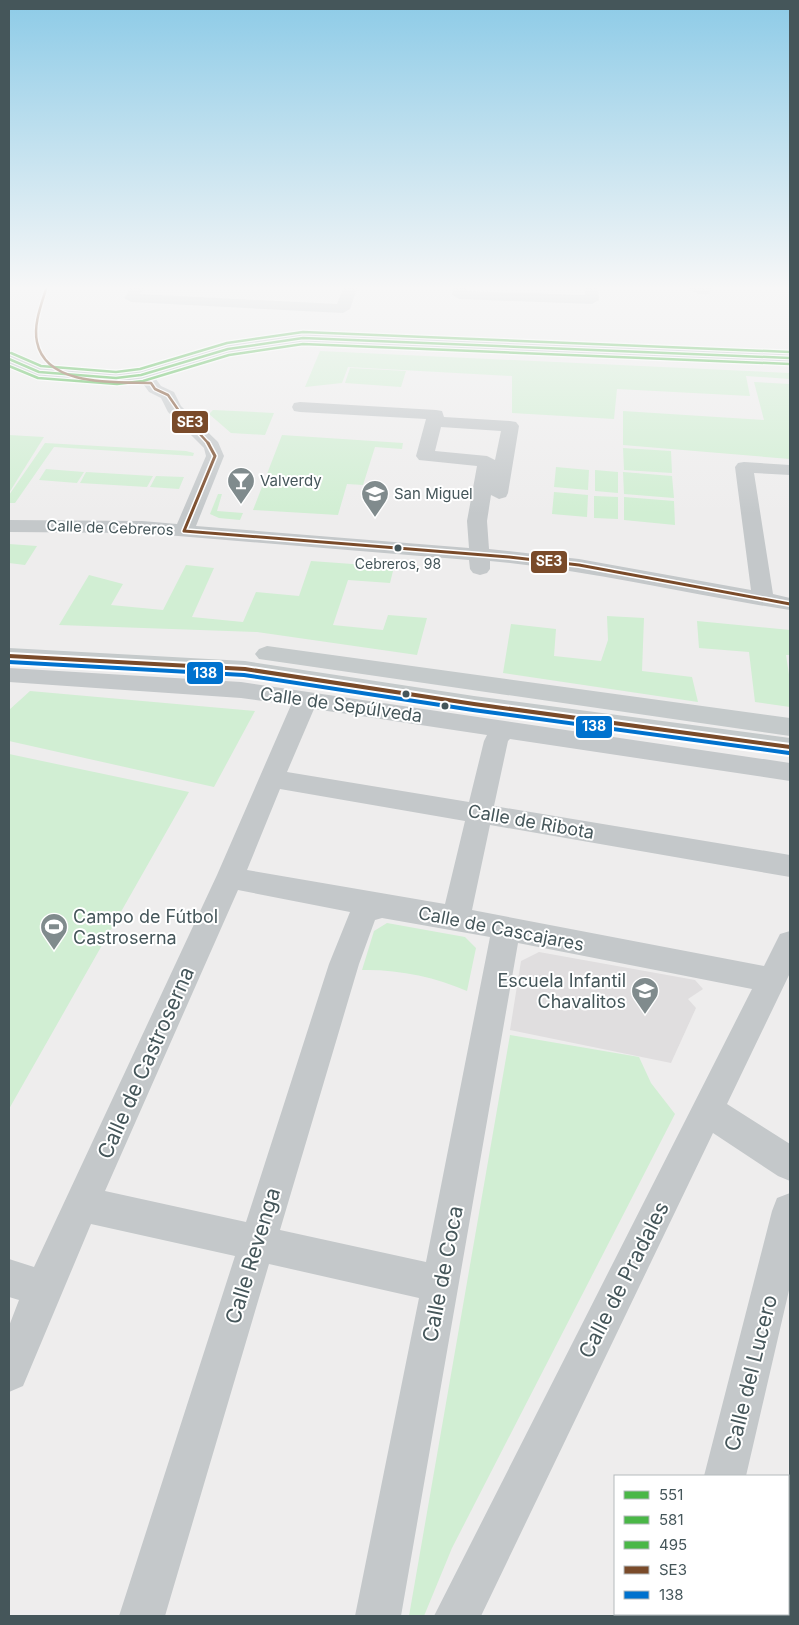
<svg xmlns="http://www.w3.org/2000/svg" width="799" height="1625" viewBox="0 0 799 1625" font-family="Inter,sans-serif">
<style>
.education{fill:#e0dedf}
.green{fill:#d1eed3}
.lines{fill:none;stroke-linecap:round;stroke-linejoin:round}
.street{fill:#c4c8ca;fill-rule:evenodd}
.secondary{fill:#c5cacb;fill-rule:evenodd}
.highway{fill:#b7bfc2;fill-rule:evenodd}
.bus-1-casing{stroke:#fff;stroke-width:5}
.bus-2-casing{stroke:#fff;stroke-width:5}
.bus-3-casing{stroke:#fff;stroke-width:5}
.bus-4-far2-casing{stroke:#fff;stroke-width:5}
.bus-4-far1-casing{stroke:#fff;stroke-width:6}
.bus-4-casing{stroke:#fff;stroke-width:8}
.bus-5-casing{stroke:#fff;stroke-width:8}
.bus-1{stroke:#4ab747;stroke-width:2.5}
.bus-2{stroke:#4ab747;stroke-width:2.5}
.bus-3{stroke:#4ab747;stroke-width:2.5}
.bus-4-far2{stroke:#7a4b2a;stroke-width:2.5}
.bus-4-far1{stroke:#7a4b2a;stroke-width:3}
.bus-4{stroke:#7a4b2a;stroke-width:4}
.bus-5{stroke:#0072ce;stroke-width:4}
.bus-dot{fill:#45565a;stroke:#fff;stroke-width:2}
.labels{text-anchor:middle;stroke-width:4;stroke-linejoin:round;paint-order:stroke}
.far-bus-label{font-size:14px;fill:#45565a;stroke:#fff}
.far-poi-label{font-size:15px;fill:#45565a;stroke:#fff;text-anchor:start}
.far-street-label{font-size:15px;fill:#45565a;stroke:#fff}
.street-label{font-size:18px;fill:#45565a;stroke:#fff}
.poi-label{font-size:18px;fill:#45565a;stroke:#fff;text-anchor:start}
.near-street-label{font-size:21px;fill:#45565a;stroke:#fff}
.line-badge{stroke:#fff;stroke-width:2}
.badge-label{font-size:14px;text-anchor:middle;font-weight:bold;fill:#fff}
</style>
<rect width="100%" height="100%" fill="#eeeded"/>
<path class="education" d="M539,952L695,980L703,989L688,999L696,1008L671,1063L510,1030L521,961Z"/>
<path class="green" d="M320,351L790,373V379L746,376L750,396L617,389L614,419L512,413V376L348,367L342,383L305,387Z
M350,368L406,371L401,387L345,383Z
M754,382L790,384V459L623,445V411L764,420Z
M213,410L274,413L265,435L231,433L209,414Z
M9,435L44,437L9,493Z
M282,435L403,443L402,449L375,447L363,485L347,484L338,515L253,510Z
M45,443L186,451L194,453L193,456L54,447L15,503H9V495Z
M623,448L671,451L672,473L624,470Z
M556,467L589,470L588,490L554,487Z
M46,469L84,472L77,483L39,480Z
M595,470L618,472V493L595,491Z
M86,472L153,476L147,487L80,483Z
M623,472L672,476L674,498L624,494Z
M156,476L184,477L179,489L150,487Z
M554,492L588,495L587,517L552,514Z
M218,494H222L217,511L243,513L240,520L219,518L210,514Z
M594,496L618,497V519L594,518Z
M624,497L674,501L675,525L624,520Z
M9,544L37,546L25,565L9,563Z
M311,561L394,567L390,583L348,580L333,625L383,630L388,615L427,618L417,655L257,632L59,625L89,575L123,584L111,605L163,610L186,565L214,568L192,617L243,622L256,592L299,596Z
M607,616L644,618L642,671L692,677L698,702L503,673L511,624L556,629L554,656L601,661L608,640Z
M697,621L790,630V655H786L790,681V707L755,702L749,652L699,648Z
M30,691L255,711L214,787L9,741V710Z
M9,754L189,792L9,1109Z
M387,923L465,937L476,948L467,991C436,977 396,969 362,970L374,931Z
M510,1035L639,1057L651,1083L675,1114L452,1548L424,1616H409Z"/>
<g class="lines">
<path class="street" d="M132,286H146L140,294L337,304L344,286H358L350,309L343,313L131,302L124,298Z
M453,286H467L466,291L585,295L584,286H598L599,300L592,304L459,299L452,295Z
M684,286H710L712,289L709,294C702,296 689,291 684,286Z
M144,369L150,371L161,386L174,392L181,406L218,442L224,456L196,526L469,548L467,521L477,466L419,460L416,456L426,419L300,412L294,411L292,407L294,403L300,402L436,410L442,411L444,417L510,421L516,422L519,426L508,493L506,497L499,499L491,495L487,521L489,549L579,559L751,590L735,467L738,463L744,462L790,465V475L754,473L773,594L790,598V610C690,595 591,570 490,561V569L487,573L480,575L473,573L470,569L469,560L142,533L9,532V520L142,521L177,524L206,456L204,448L168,412L161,398L149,392L136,374ZM441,427L501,431L495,460L487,456L435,451Z
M9,668L241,682L790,763V781L510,739L508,741L494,806L790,855V877L490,825L472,910L764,966L780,934L790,931V973L727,1104L790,1144V1181L778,1176L713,1133L481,1616H434L752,989L518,943L401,1616H355L419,1298L269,1264L165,1616H119L235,1256L91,1224L23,1386L9,1392V1326L19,1300L9,1297V1259L34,1267L217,875L291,705L241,698L9,682ZM314,709L487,735L484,741L469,802L287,772ZM280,789L465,821L445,904L247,870ZM238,890L350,912L329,964L246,1222L105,1191ZM382,918L490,937L426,1262L280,1230L359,964L375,920Z
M790,1193V1286L746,1476H704L772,1211L777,1198Z
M668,1614H713L714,1616H668Z"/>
<path class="secondary" d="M267,646L790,718V736L259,659L255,654L259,649Z
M9,648L245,661L474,696L790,738V756L474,712L245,677L9,664Z"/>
<path class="highway" d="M303,333L790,353V363L303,343L230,354L147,379L116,383L39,377L9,365V354L42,367L116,373L139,370L228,344Z"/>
<defs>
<path id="bus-1" d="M9,359L39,372L116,378L141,375L228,349L303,338L790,358"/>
<path id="bus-2" d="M9,366L38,378L117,384L143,381L229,355L303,344L790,364"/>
<path id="bus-3" d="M11,353L41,366L116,372L140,369L227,343L303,332L790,352"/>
<path id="bus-4-far2" d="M47,286C42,303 33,324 37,342C46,387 116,382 151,383L155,389L168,395L179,411L209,444"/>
<path id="bus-4-far1" d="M208,443L215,456L184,531L509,557L579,565L790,604"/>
<path id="bus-4" d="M9,656L245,669L474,704L790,747"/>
<path id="bus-5" d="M9,662L244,675L473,710L789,753"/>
</defs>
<use href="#bus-1" class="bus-1-casing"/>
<use href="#bus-2" class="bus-2-casing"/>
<use href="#bus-3" class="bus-3-casing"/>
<use href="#bus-4-far2" class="bus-4-far2-casing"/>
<use href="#bus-4-far1" class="bus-4-far1-casing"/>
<use href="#bus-4" class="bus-4-casing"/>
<use href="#bus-5" class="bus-5-casing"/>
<use href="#bus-1" class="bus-1"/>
<use href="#bus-2" class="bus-2"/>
<use href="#bus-3" class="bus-3"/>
<use href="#bus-4-far2" class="bus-4-far2"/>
<use href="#bus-4-far1" class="bus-4-far1"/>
<use href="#bus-4" class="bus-4"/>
<use href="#bus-5" class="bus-5"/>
</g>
<linearGradient id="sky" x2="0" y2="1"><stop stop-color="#8dcbe7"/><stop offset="0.56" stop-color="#f7f7f7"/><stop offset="1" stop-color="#f7f7f7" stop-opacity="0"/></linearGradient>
<rect width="799" height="514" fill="url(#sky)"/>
<defs>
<symbol id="bar-pin" viewBox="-11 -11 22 30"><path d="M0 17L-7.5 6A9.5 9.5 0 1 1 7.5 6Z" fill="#808b8d" stroke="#fff"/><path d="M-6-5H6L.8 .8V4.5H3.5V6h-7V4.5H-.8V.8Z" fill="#fff"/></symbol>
<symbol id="school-pin" viewBox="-11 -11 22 30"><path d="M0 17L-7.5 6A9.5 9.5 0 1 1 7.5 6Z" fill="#808b8d" stroke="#fff"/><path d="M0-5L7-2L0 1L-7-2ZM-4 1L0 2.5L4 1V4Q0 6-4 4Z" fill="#fff"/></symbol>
<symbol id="stadium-pin" viewBox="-11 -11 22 30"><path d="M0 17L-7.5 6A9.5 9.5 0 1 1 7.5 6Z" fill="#808b8d" stroke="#fff"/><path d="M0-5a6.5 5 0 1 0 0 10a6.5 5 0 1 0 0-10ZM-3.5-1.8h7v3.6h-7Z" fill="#fff"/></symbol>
</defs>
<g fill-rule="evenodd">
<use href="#bar-pin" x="225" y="465" width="32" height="43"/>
<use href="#school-pin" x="359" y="478" width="32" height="43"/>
<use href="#stadium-pin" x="38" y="911" width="32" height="43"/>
<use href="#school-pin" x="629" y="975" width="32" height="43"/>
</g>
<g class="bus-dot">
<circle cx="398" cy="548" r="4.5"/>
<circle cx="406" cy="694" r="4.5"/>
<circle cx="445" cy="706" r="4.5"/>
</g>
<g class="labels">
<g class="far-bus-label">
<text x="398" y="569">Cebreros, 98</text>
</g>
<g class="far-poi-label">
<text x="260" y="486">Valverdy</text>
<text x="394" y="499">San Miguel</text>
</g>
<g class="far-street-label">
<text transform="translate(110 528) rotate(2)" y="5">Calle de Cebreros</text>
</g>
<g class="street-label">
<text transform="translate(341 705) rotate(8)" y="6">Calle de Sepúlveda</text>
<text transform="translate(531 822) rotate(10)" y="6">Calle de Ribota</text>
<text transform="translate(501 929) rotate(11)" y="6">Calle de Cascajares</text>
</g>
<g class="poi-label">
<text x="73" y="923">Campo de Fútbol<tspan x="73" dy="21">Castroserna</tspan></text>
<text x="626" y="987" text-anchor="end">Escuela Infantil<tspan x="626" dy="21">Chavalitos</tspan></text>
</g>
<g class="near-street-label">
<text transform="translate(146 1063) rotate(-66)" y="7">Calle de Castroserna</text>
<text transform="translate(253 1256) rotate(-73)" y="7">Calle Revenga</text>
<text transform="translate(443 1274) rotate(-79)" y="7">Calle de Coca</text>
<text transform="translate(624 1280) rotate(-63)" y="7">Calle de Pradales</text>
<text transform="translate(751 1373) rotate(-76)" y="7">Calle del Lucero</text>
</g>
</g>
<g class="line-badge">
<rect x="171" y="410" width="38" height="24" rx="5" fill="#7a4b2a"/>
<rect x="530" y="550" width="38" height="24" rx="5" fill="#7a4b2a"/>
<rect x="186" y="661" width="38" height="24" rx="5" fill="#0072ce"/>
<rect x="575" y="715" width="38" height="24" rx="5" fill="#0072ce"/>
</g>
<g class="badge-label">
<text x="190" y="427">SE3</text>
<text x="549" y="566">SE3</text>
<text x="205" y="678">138</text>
<text x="594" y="731">138</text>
</g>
<rect width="799" height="1625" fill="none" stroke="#45565a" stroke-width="20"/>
<rect x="614" y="1475" width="175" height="140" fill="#ffffff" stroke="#b5bbbd"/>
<rect x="624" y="1491" width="25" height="8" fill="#4ab747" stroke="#b5bbbd"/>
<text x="659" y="1500" font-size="15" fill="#45565a">551</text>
<rect x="624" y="1516" width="25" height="8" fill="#4ab747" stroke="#b5bbbd"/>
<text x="659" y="1525" font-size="15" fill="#45565a">581</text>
<rect x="624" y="1541" width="25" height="8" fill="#4ab747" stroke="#b5bbbd"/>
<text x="659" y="1550" font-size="15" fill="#45565a">495</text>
<rect x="624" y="1566" width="25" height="8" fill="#7a4b2a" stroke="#b5bbbd"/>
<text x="659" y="1575" font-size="15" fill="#45565a">SE3</text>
<rect x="624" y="1591" width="25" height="8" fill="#0072ce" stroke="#b5bbbd"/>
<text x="659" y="1600" font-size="15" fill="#45565a">138</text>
</svg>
